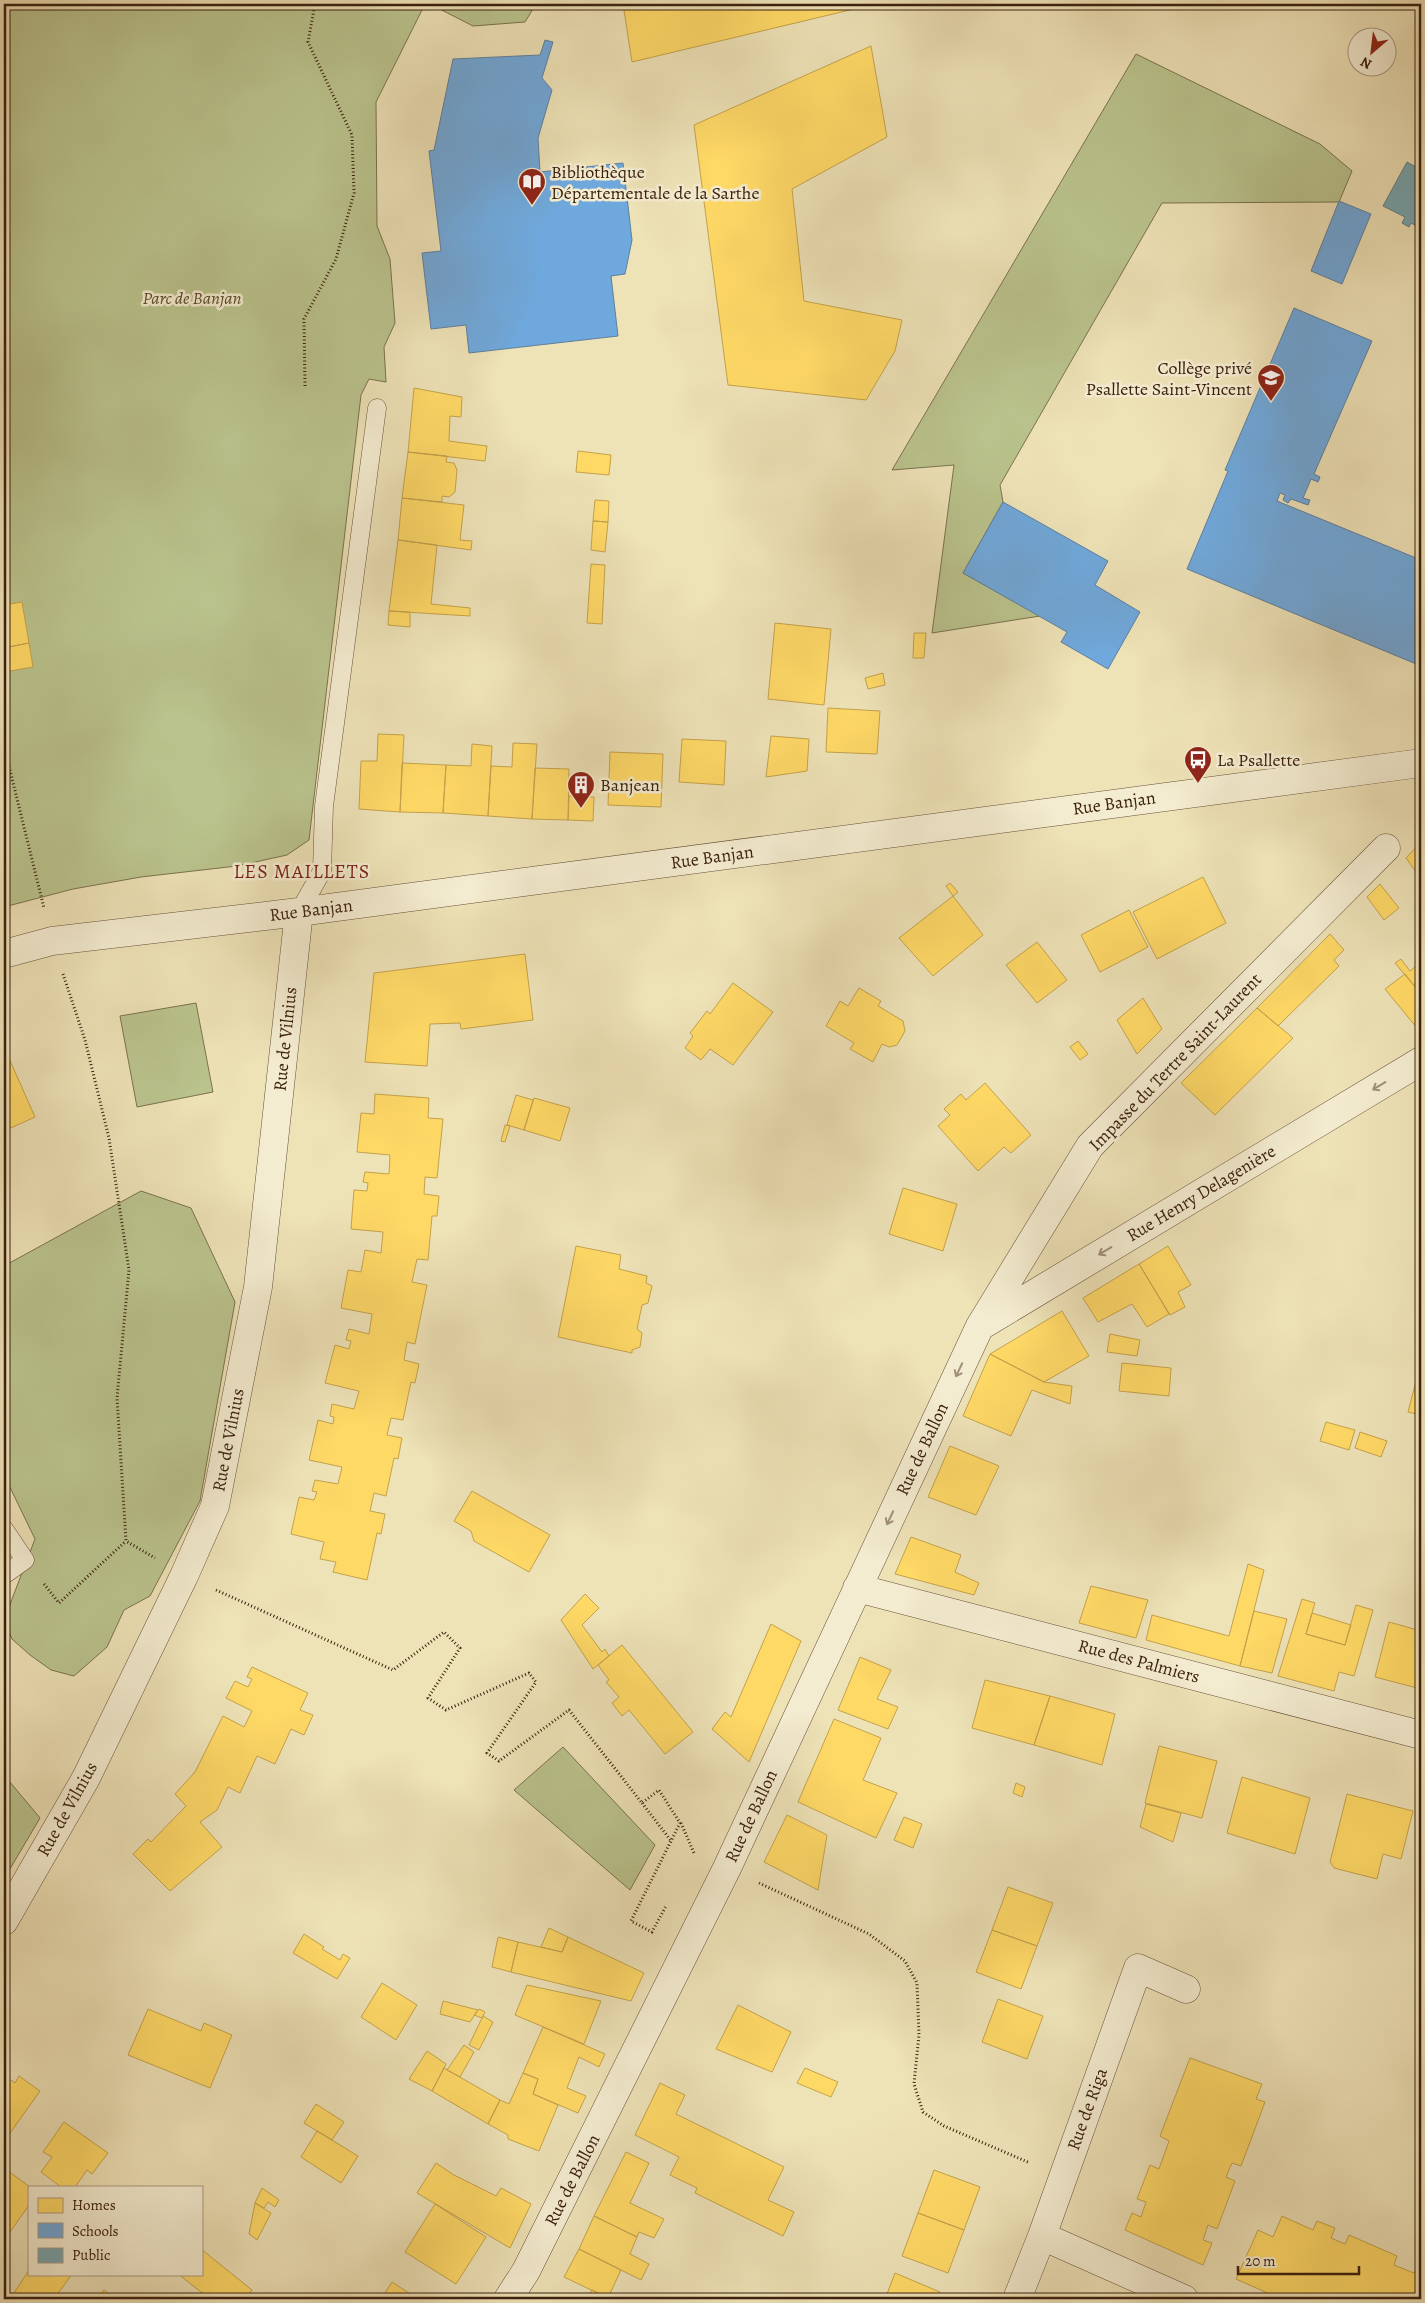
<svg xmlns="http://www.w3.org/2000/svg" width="1425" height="2303" viewBox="0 0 1425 2303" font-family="Alegreya,serif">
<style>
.green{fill:#bac38d;stroke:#7a724e}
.homes{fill:#ffd966;stroke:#c4a24c}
.schools{fill:#6fa8dc;stroke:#5f7f9e}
.public{fill:#76a5af;stroke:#647d7f}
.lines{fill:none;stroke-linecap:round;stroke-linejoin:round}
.lane-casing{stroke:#685039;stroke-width:19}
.street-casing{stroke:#685039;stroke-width:29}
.path{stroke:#3b200f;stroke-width:3;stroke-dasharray:1 2.5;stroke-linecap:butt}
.lane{stroke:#f4ecd0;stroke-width:18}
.street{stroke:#f4ecd0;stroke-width:28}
.oneway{stroke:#a19079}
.labels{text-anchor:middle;stroke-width:5;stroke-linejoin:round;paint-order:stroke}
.poi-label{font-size:18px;fill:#3b200f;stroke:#f4ecd0;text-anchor:start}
.park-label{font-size:18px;font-style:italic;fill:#5b492e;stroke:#f4ecd0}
.street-label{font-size:18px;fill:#3b200f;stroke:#f4ecd0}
.quarter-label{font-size:20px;letter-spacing:1px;fill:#7a1f14;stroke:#f4ecd0}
</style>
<rect width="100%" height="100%" fill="#eee2b7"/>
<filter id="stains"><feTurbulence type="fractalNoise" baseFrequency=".004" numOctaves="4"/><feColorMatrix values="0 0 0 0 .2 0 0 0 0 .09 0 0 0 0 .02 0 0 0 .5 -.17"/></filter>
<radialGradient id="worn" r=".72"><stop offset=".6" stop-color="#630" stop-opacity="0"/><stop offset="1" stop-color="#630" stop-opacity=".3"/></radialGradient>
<path class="green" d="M4,4H425L376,102L377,226L390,259L395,323L384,347L386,382L369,379L361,395L309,840L287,855L237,866L141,877L73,889L4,907Z
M430,4H536L525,22L473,26Z
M1136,54L1320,144L1352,171L1339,202L1162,203L1000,485L1003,502L963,573L1040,616L932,633L954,465L892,470Z
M196,1003L213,1092L137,1107L120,1016Z
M141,1191L191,1208L235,1302L200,1501L150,1596L124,1610L107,1647L74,1676L51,1670L30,1655L12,1639L4,1620L35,1539L4,1475V1266Z
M563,1747L655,1845L630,1890L514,1790Z
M4,1775L40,1818L4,1879Z"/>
<path class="homes" d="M623,4H875L632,62Z
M871,46L887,137L792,189L804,301L902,320L895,351L866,400L728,385L694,125Z
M414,388L462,397L461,417L450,416L449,441L487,446L485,461L408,452Z
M578,451L611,455L609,475L576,472Z
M408,452L447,456L446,462L454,463L457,470L455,492L449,497L442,496V502L402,498Z
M402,498L464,505L460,540L472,541L471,550L398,540Z
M595,500L609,501L608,522L593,521Z
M593,521L608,522L605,552L591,550Z
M398,540L437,545L431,604L470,608V616L389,611Z
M591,564L605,565L602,624L587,623Z
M22,602L29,643L4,648V605Z
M389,611L410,612V627L388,625Z
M775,623L831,629L824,705L768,699Z
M914,633H926L924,658H913Z
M29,643L33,667L4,672V648Z
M883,673L885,685L868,689L865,678Z
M828,708L880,711L877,754L826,752Z
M378,734L404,735L400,812L359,809L361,761H377Z
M771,736L809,739L807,771L766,777Z
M682,739L726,741L724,785L679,782Z
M513,743L537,744L532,819L488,816L491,766L512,767Z
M472,744L492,746L488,816L443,813L446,765L471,766Z
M610,752L663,754L661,807L608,805Z
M402,763L446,765L443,813L400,812Z
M535,768L569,769L568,820L532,819Z
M569,796L594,797L593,821L568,820Z
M1421,842V879L1406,858Z
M1203,877L1226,923L1157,959L1133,912Z
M950,883L958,892L953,896L946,886Z
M1380,884L1399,908L1384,920L1367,897Z
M953,896L983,935L933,976L899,938Z
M1129,910L1148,947L1100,972L1081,935Z
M1330,934L1344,950L1334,960L1339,966L1278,1026L1257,1008Z
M1037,942L1067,980L1037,1003L1006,965Z
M525,954L533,1020L461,1029L460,1023L430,1024L427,1066L365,1062L374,973Z
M1401,959L1410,971L1421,962V994L1395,963Z
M1405,974L1421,994V1026L1417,1028L1385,989Z
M733,983L773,1012L733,1065L710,1049L701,1060L685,1048L693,1036L690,1033L707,1011L710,1014Z
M859,988L881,1001L878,1006L903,1021L905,1031L897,1045L889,1047L882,1044L873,1062L850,1049L854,1043L826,1026L840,1001L848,1006Z
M1143,998L1162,1029L1137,1054L1117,1020Z
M1257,1008L1293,1038L1215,1115L1181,1083Z
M1078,1041L1088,1054L1080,1060L1070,1047Z
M4,1047L35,1117L4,1131Z
M985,1083L1031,1135L1011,1153L1004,1147L978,1171L938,1126L950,1115L944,1109L961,1094L966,1100Z
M375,1094L429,1098L428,1118L443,1119L437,1178L425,1177L424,1194L439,1196L437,1216H432L428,1260L417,1259L412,1282L427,1285L415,1344L407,1342L404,1360L419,1364L415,1383L411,1382L403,1420L391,1418L387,1435L402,1438L398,1459L394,1458L386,1496L374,1493L370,1511L385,1514L381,1534L377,1533L367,1580L333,1572L336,1562L320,1559L324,1542L291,1534L299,1497L314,1500L317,1492L312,1491L315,1480L338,1484L342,1467L309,1460L318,1420L333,1424L334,1417L330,1416L332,1404L354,1409L359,1391L325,1383L335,1345L349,1349L351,1341L346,1340L349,1329L369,1334L372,1314L341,1308L348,1270L361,1272L365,1250L381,1253L383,1232L351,1229L354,1190L367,1191L368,1183L363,1182L365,1172L389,1174L390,1155L357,1152L361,1113L374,1114Z
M516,1095L533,1100L524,1130L507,1125Z
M534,1098L570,1108L560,1141L524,1130Z
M505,1125L510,1126L505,1142L501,1141Z
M903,1188L957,1204L943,1251L889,1234Z
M576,1246L621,1255L619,1269L647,1276L646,1283L652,1286L648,1303L642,1305L637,1329L642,1333L640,1347L632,1350V1353L558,1337Z
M1168,1246L1191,1285L1178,1292L1185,1307L1170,1315L1139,1264Z
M1139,1264L1169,1314L1147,1327L1132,1304L1098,1322L1083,1298Z
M1062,1311L1089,1356L1044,1382L990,1354Z
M1110,1334L1140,1340L1137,1356L1107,1352Z
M990,1354L1044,1382L1072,1386L1070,1404L1032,1390L1011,1436L963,1416Z
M1421,1362V1415L1408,1412Z
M1122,1363L1171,1368L1169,1396L1119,1391Z
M1326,1422L1355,1430L1349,1450L1320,1441Z
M1360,1432L1387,1441L1381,1457L1355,1448Z
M950,1446L999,1466L976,1515L928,1497Z
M472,1491L550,1535L529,1572L474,1541L471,1531L454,1521Z
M911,1537L961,1555L955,1572L979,1583L974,1595L895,1574Z
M1248,1564L1264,1570L1240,1666L1146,1640L1152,1615L1229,1636Z
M1091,1586L1148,1600L1136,1638L1079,1623Z
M585,1594L599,1608L582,1625L602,1652L605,1649L609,1656L593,1669L561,1620Z
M1302,1599L1315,1603L1306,1634L1345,1645L1356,1605L1373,1610L1354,1676L1339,1672L1334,1691L1278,1676Z
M1254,1611L1287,1619L1272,1673L1240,1666Z
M1312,1613L1351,1625L1345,1645L1306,1634Z
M1389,1622L1421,1631V1689L1375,1677Z
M771,1624L801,1641L749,1762L712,1729L725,1712L731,1717Z
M622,1645L693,1732L665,1754L629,1710L622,1716L612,1703L619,1697L606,1682L609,1680L598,1665Z
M860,1657L891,1670L877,1699L898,1707L888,1729L838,1710Z
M252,1667L308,1693L300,1710L313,1715L304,1735L291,1729L275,1764L257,1756L240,1793L228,1787L217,1810L200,1822L222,1847L170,1891L133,1854L148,1839L151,1842L186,1806L175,1794L195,1772L223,1716L244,1727L252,1711L226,1698L235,1681L248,1687L252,1679L247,1677Z
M985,1680L1050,1696L1034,1745L972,1728Z
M1050,1696L1115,1714L1102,1765L1034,1745Z
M834,1719L881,1738L863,1780L897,1793L876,1838L798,1802Z
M1159,1746L1217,1761L1202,1818L1145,1803Z
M1242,1777L1310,1798L1295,1854L1227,1833Z
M1016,1783L1025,1787L1022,1797L1013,1793Z
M1347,1794L1413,1811L1401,1859L1383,1854L1377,1879L1334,1868L1330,1862Z
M1146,1804L1181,1813L1173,1842L1140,1827Z
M787,1815L827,1835L818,1890L764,1862Z
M904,1817L922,1824L913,1848L894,1840Z
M1008,1887L1053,1903L1037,1946L992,1930Z
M549,1928L568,1937L562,1952L541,1947Z
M992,1930L1037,1946L1021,1989L976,1972Z
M304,1934L324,1947L322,1949L340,1960L343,1954L350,1958L337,1979L293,1953Z
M498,1937L518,1942L511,1972L492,1967Z
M568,1937L644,1973L631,2001L511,1972L518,1942L562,1952Z
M382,1983L417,2005L396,2040L361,2017Z
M527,1985L601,2001L584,2044L515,2015Z
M998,1999L1043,2016L1027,2059L982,2042Z
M443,2001L478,2010L470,2022L440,2014Z
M738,2005L791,2032L772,2072L716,2049Z
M148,2009L201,2031L204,2023L232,2035L210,2088L128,2055Z
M479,2009L485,2012L482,2018L474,2015Z
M483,2016L493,2022L479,2050L469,2045Z
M543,2027L605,2054L599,2067L579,2057L567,2088L586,2096L578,2113L533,2094L538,2079L523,2073Z
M464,2045L474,2052L460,2077L447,2070Z
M427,2051L446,2064L432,2091L409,2079Z
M1190,2058L1262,2084L1256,2099L1265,2102L1241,2166L1232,2163L1226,2177L1235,2181L1217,2229L1208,2225L1203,2240L1212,2243L1203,2265L1125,2230L1132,2213L1141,2217L1146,2202L1137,2199L1150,2165L1159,2169L1169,2141L1160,2136Z
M444,2068L500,2100L488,2124L432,2091Z
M805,2068L838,2082L831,2097L797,2083Z
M523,2073L538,2079L533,2094L558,2105L539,2151L508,2139V2135L488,2124L500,2100L509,2104Z
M4,2075L15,2083L19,2076L40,2091L8,2136L4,2132Z
M660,2083L685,2095L676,2114L784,2167L768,2200L794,2212L783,2236L695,2193L697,2188L670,2175L679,2157L635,2135Z
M316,2104L344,2122L332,2140L304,2123Z
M64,2122L108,2153L92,2174L87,2170L75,2187H61L41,2172L52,2157L43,2152Z
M317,2131L358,2156L341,2183L301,2157Z
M626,2152L649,2163L630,2203L664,2219L654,2238L639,2232L637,2237L594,2216Z
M436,2163L454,2175L496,2196L501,2188L531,2204L510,2248L417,2193Z
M4,2168L30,2187L29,2205L8,2235L4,2232Z
M934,2170L980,2187L964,2230L918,2213Z
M262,2188L279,2200L275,2207L268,2202L264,2208L255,2203Z
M255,2203L271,2213L257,2240L249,2234Z
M435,2204L486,2237L456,2284L405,2252Z
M918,2213L964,2230L948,2273L902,2256Z
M594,2216L637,2237L630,2254L649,2264L641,2280L579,2249Z
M1282,2216L1313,2230L1317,2221L1335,2228L1331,2238L1345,2244L1349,2235L1397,2256L1394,2265L1414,2273L1418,2264L1421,2266V2290L1417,2299H1281L1236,2279L1258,2230L1273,2237Z
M201,2249L252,2290L245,2299H210L178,2274H201Z
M579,2249L621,2270L608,2298L564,2277Z
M29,2270V2274H72L54,2299H10Z
M895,2273L940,2292L937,2299H885Z
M392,2282L418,2299H381Z
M104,2290L116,2299H97Z
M592,2290L610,2299H587Z"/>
<path class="schools" d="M545,40L553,42L542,78L552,90L538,138L540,172L623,163L632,240L625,274L611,276L618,336L469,353L466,325L431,329L422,253L441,251L429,151L434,150L453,59L540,55Z
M1339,201L1371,214L1342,284L1311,271Z
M1294,308L1372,341L1314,474L1320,477L1318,482L1311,479L1303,498L1310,500L1308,505L1291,499L1288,503L1283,500L1285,495L1280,493L1277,501L1421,560V666L1187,569L1228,471L1225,470Z
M1003,502L1108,561L1095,585L1140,612L1108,669L1061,642L1067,632L963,573Z"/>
<path class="public" d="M1407,162L1421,170V228L1411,223L1409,227L1402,223L1405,217L1383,206Z"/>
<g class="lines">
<defs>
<path id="lane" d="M299,912L322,871L324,806L377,408
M4,1529L25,1560L4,1575"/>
<path id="street" d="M4,954L52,941L299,912L1421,763
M984,1324L1421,1061
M857,1588L1421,1735
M4,1921L86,1778L184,1576L215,1506L258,1287L299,912
M1042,2236L1184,2299
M508,2299L526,2271L727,1868L980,1326L1090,1146L1386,848
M1017,2299L1042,2236L1138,1968L1186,1989"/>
</defs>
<use href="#lane" class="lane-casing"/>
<use href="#street" class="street-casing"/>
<path class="path" d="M305,386L304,319L336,259L354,193L352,135L308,42L315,4
M4,746L44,908
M63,974L85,1040L109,1138L129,1270L117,1398L126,1541L155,1558
M44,1584L59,1603L126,1541
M216,1590L393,1670L444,1632L460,1648L428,1698L446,1710L529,1673L536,1682L487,1753L499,1761L569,1710L642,1803L659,1790L680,1823L631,1921L652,1932L666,1906
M642,1803L672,1842
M681,1823L694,1853
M759,1883L869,1934L905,1961L917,1983L919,2035L914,2084L923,2112L944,2126L1030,2163"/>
<use href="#lane" class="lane"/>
<use href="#street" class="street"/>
</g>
<defs><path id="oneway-shaft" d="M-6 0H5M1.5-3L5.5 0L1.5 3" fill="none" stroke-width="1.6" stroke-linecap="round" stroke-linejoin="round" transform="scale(1.25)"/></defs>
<g class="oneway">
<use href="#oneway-shaft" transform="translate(1379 1086) rotate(149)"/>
<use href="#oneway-shaft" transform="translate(1105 1251) rotate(149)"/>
<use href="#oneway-shaft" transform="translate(959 1370) rotate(115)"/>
<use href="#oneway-shaft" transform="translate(890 1518) rotate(115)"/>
</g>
<defs>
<symbol id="library-pin" viewBox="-11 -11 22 30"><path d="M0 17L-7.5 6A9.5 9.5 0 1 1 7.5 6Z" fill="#8f2418" stroke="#f4ecd0"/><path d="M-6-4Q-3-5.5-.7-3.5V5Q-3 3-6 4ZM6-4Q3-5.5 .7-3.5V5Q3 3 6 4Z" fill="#fff"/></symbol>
<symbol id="school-pin" viewBox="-11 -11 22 30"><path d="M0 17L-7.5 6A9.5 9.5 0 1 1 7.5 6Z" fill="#8f2418" stroke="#f4ecd0"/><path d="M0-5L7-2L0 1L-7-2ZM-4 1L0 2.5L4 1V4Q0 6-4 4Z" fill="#fff"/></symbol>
<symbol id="bus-pin" viewBox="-11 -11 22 30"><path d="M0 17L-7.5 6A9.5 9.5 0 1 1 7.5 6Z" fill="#8f2418" stroke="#f4ecd0"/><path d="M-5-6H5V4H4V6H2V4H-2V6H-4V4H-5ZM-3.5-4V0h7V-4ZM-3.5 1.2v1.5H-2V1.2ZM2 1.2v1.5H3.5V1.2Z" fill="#fff"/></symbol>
<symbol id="building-pin" viewBox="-11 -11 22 30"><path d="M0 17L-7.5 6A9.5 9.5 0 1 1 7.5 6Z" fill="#8f2418" stroke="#f4ecd0"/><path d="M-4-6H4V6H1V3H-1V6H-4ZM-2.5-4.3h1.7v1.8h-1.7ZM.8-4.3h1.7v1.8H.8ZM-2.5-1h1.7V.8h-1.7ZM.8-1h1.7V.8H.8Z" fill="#fff"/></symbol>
</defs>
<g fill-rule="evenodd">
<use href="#library-pin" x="516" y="166" width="32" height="43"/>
<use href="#school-pin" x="1255" y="362" width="32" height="43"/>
<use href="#bus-pin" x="1182" y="744" width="32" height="43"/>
<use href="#building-pin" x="565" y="769" width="32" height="43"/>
</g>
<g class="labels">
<g class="poi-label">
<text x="551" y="178">Bibliothèque<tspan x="551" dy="21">Départementale de la Sarthe</tspan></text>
<text x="1252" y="374" text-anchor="end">Collège privé<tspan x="1252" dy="21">Psallette Saint-Vincent</tspan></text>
<text x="1217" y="766">La Psallette</text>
<text x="600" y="791">Banjean</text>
</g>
<g class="park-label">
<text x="192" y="304">Parc de Banjan</text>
</g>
<g class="street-label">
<text transform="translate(1114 803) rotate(-8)" y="6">Rue Banjan</text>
<text transform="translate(712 857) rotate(-8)" y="6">Rue Banjan</text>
<text transform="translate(311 910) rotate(-7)" y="6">Rue Banjan</text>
<text transform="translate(285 1039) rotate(-84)" y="6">Rue de Vilnius</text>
<text transform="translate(1175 1062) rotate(-46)" y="6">Impasse du Tertre Saint-Laurent</text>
<text transform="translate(1201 1193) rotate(-31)" y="6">Rue Henry Delagenière</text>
<text transform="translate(228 1440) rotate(-79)" y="6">Rue de Vilnius</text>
<text transform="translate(922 1449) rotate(-65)" y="6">Rue de Ballon</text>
<text transform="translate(1139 1661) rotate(15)" y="6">Rue des Palmiers</text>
<text transform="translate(67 1809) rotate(-61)" y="6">Rue de Vilnius</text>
<text transform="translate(751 1816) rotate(-65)" y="6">Rue de Ballon</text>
<text transform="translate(1087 2109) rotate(-70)" y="6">Rue de Riga</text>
<text transform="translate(572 2180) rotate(-63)" y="6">Rue de Ballon</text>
</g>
<g class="quarter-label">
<text x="302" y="878">LES MAILLETS</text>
</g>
</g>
<rect width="1425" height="2303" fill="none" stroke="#eee2b7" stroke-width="20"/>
<rect x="5" y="5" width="1415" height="2293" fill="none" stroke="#3b200f" stroke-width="2.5"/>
<rect x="10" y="10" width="1405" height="2283" fill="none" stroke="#3b200f"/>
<rect x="28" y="2186" width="175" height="90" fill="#f4ecd0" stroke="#aa9a83"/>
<rect x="38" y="2198" width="25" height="15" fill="#ffd966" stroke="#aa9a83"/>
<text x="72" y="2210" font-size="15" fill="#3b200f">Homes</text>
<rect x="38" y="2223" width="25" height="15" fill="#6fa8dc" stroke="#aa9a83"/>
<text x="72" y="2236" font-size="15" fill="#3b200f">Schools</text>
<rect x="38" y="2248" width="25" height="15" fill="#76a5af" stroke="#aa9a83"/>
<text x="72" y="2260" font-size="15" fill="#3b200f">Public</text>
<g transform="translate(1372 52) rotate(208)"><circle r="24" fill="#f4ecd0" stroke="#aa9a83"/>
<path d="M0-4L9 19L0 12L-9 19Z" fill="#8f2418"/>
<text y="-8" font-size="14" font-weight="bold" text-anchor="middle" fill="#3b200f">N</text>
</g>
<path d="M1238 2266v8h121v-8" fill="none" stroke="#3b200f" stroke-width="2.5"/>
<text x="1245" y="2266" font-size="15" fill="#3b200f" stroke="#f4ecd0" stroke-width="4" paint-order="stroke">20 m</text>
<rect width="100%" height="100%" filter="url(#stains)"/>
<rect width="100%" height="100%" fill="url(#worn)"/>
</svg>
